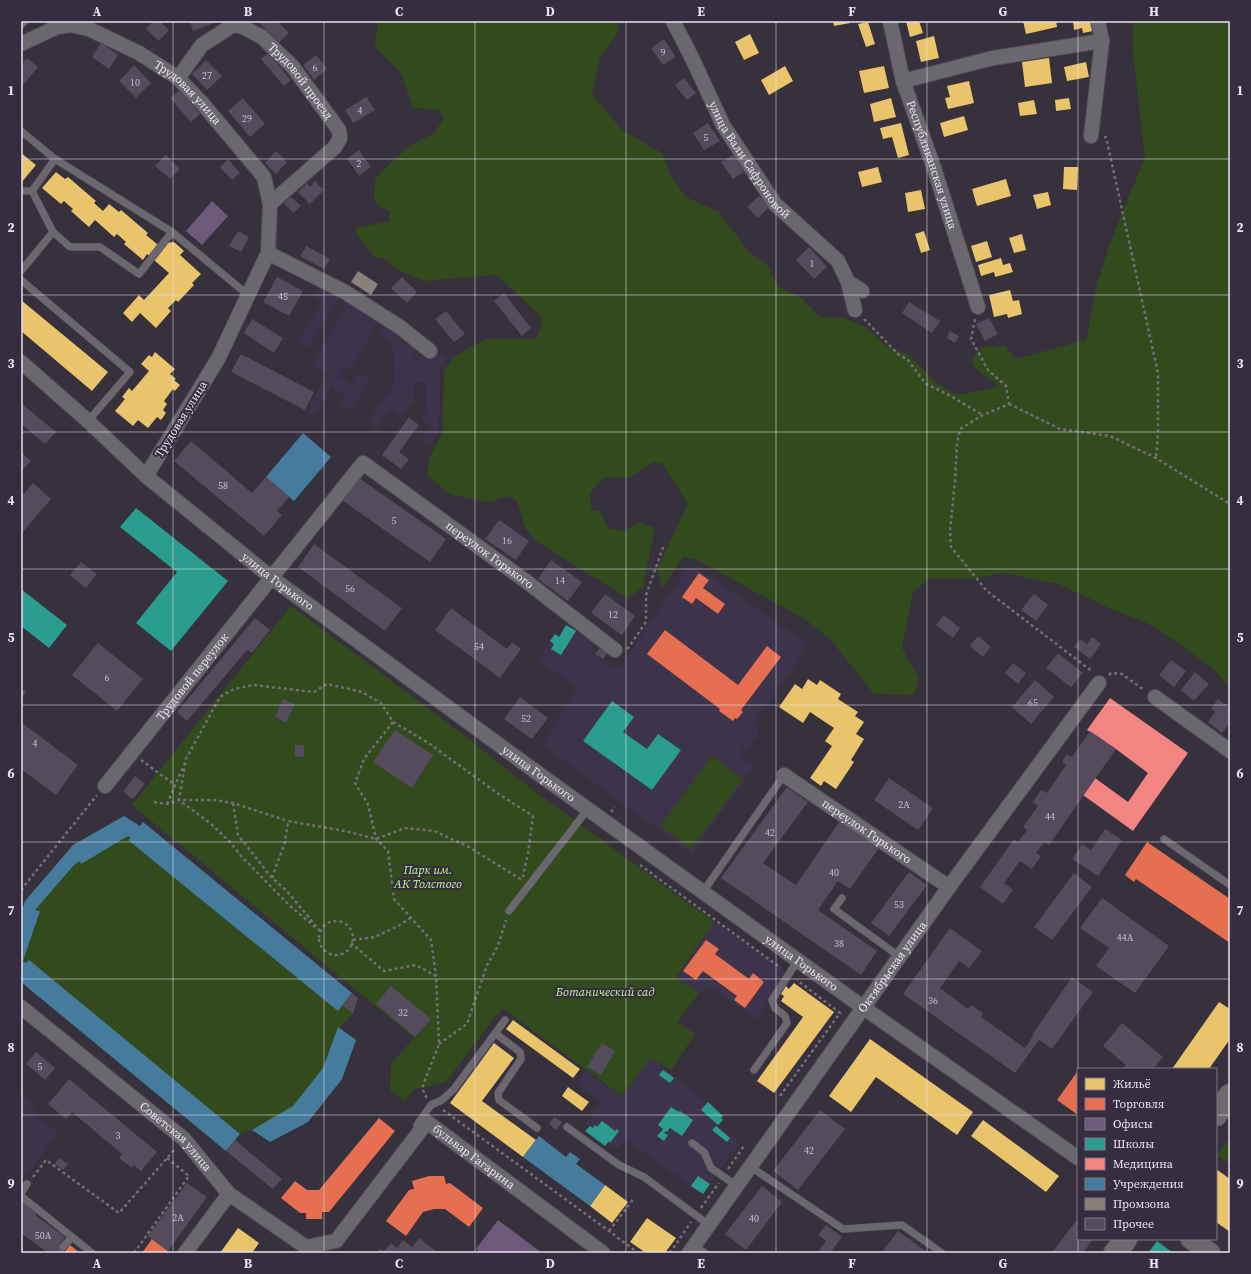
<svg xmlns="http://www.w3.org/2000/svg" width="1251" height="1274" viewBox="0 0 1251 1274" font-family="'Source Serif 4',serif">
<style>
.built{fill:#3d334a}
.green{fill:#334a1c}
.homes{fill:#e9c46a}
.shops{fill:#e76f51}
.offices{fill:#6d597a}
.schools{fill:#2a9d8f}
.health{fill:#f28482}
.public{fill:#457b9d}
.industry{fill:#8a817c}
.building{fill:#544b5d}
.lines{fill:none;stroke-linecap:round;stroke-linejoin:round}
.lane-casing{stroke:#524f58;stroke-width:8}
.street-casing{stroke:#524f58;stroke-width:16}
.secondary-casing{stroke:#524f58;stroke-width:22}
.primary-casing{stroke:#524f58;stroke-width:24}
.path{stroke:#726e77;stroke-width:2.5;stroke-dasharray:3 3;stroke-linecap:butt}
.lane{stroke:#6b676f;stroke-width:7}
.street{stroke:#6b676f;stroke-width:14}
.secondary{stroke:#6c676d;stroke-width:20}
.primary{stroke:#70686e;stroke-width:22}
.grid{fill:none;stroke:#e9e4f0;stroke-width:1;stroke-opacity:0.55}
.labels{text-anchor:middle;stroke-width:4;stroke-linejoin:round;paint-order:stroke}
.number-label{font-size:10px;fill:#c4becb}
.street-label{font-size:12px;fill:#e9e4f0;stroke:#362d40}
.park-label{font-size:12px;font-style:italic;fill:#bef790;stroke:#362d40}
.neatline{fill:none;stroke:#e9e4f0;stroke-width:1.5}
.grid-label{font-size:13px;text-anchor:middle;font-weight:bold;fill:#e9e4f0}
</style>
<rect width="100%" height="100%" fill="#36313c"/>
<path class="built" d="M320,286L339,298L308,348L297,342L322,302L314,296Z
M348,301L380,319L350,371L344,368L339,376L351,384L358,373L370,380L350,411L339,405L345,395L332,387L315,416L306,411L326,375L311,366Z
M387,324L404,344L412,343L415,357L445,355L447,366L440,367L439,432L430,445L422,439L430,425L421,418L426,410V382H414L413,401L401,417L391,409L376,430L367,423L395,383L392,347L379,331Z
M688,567L694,568L703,572L808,644L803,652L801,657L756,720L759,733L747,750L741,746L742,756L755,766L692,854L542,745L577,688L573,684L538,660L555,634L559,637L566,625L576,631L592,643L594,655L612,668L621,665Z
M714,922L786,971L757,1020L707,985L699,993L676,978Z
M650,1058L661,1065L660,1066L667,1070L707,1103L701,1110L740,1143L703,1194L625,1140L617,1149L608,1143L605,1146L585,1131L589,1127L586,1124L601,1102L577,1084L585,1070L594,1074L593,1077L622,1096Z
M21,1091L37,1104L32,1110L58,1133L25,1179L21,1176Z"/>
<path class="green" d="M378,21H620L616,35L600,58L592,94L622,130L662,153L671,177L686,197L719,212L748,251L767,264L778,286L800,297L820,317L844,318L866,327L886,346L909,355L935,382L956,395L980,391L999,386L981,373L972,364L975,354L983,346L994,347L1005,346L1016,359L1086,340L1097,284L1109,247L1124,208L1145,158L1133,53V21H1230V687L1213,669L1180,644L1145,622L1109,608L1059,584L1002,573L970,579L930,578L913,592L902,648L919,678L914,695L874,694L830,639L806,620L696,559L683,557L662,588L657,569L688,504L663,464L654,462L630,477L603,478L590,493L591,510L600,511L608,528L624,531L639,522L655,528L643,587L628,598L537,542L525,528L517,501L509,496L490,502L452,495L427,476L429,458L442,434L444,371L454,357L485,339H536L542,325L540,316L497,275L424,281L398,270L384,258H375L358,236L355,228L390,221L389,211L378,206L374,197L375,178L409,146L434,133L444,118L439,110L413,108L401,73L375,47Z
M291,606L469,739L529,787L714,922L676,977L699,993L677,1022L695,1034L671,1070L650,1058L622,1096L502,1008L446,1082L414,1090L404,1101L390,1090L391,1064L414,1038L132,805Z
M712,756L743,779L691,849L660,826Z
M143,822L358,998L353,1014L339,1028L356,1040L342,1079L308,1122L270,1142L253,1130L240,1134L226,1151L21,982V914L73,845L140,826Z
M1230,1137V1164L1217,1156Z"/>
<path class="homes" d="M833,21H850V23L834,26Z
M906,21H919L923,33L910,37Z
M1023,21H1056L1057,27L1026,34Z
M1073,21H1091L1093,31L1083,33L1082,28L1074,30Z
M868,22L875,44L866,47L858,24Z
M750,34L759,53L744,60L735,42Z
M934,36L939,58L921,62L916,41Z
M1049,58L1052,83L1025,87L1022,62Z
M1086,62L1089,77L1067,81L1064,67Z
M785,66L793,81L769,95L761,80Z
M884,66L889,88L864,93L859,71Z
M969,81L974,103L948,109L945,98L950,97L947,86Z
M891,98L896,117L874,122L870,104Z
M1069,98L1071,109L1056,111L1055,100Z
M1034,100L1037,114L1020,116L1018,103Z
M964,116L968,130L944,137L940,123Z
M901,123L909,155L898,158L892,137L883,139L880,128Z
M21,153L36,165L21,183Z
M878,167L882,182L862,187L858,172Z
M1064,167H1078L1077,190L1063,189Z
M56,172L65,179L68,177L96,201L94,203L103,211L109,204L119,212L121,210L148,233L146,235L157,244L174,242L184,251L180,255L201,274L192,283L194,285L178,302L176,300L168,308L171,311L156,328L140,313L132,322L123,313L139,295L144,300L169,273L147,254L143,260L124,244L126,242L117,234L114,237L95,220L89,227L71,211L73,209L64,201L61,204L42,188Z
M1006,179L1011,196L977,206L972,189Z
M921,190L925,209L908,212L905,193Z
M1048,192L1051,205L1037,209L1033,195Z
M924,231L930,250L921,253L915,234Z
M1022,234L1026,250L1014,253L1009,238Z
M987,241L992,257L976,262L971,246Z
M1001,258L1003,265L1010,263L1013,272L995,277L994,272L981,276L978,265Z
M1010,290L1013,301L1019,300L1022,314L1008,318L1007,314L994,317L989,295Z
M21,300L108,372L92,391L21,331Z
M155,352L175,369L170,374L176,379L174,380L180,385L175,391L173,389L164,401L167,404L163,410L166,413L161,420L157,417L148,428L138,420L133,426L115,411L125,399L122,397L129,388L132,391L149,371L141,364L149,355L152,357Z
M808,679L817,685L820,680L841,694L838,699L858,712L855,716L864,722L856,734L864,739L851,760L854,762L836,789L824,781L821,786L810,778L832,746L825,741L834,728L810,712L803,723L779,707L795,684L802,689Z
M794,983L834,1012L774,1093L757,1081L803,1017L781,1001L784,996L781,994L786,986L789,989Z
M1219,1002L1230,1009V1039L1209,1069H1172Z
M513,1020L580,1069L573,1078L506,1029Z
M870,1039L973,1112L957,1135L876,1077L851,1112L829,1096Z
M494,1043L514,1058L482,1101L536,1140L523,1157L450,1103Z
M568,1087L589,1102L582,1111L562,1096Z
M983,1120L1059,1176L1046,1192L971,1136Z
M1216,1169L1230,1179V1188L1228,1191L1230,1192V1232L1216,1222Z
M605,1185L628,1202L612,1223L590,1206Z
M647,1218L676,1238L665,1253H646L630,1242Z
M238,1228L259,1243L252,1253H220Z"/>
<path class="shops" d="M699,573L709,580L703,588L725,604L718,614L696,598L692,604L682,597Z
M665,630L738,685L767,646L781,657L741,710L743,712L737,719L735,718L733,721L719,711L720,709L647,654Z
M1147,842L1230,899V943L1136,879L1134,882L1125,875Z
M706,940L719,949L715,954L749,979L753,973L764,982L745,1008L734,1000L737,996L703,971L696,980L683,971Z
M1077,1072H1078V1115L1057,1100Z
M379,1118L395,1131L329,1212H322V1219H306V1213H300L281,1198L295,1181L307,1190H319Z
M429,1176H444L446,1184L450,1183L483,1208L469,1227L445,1209H434L423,1212L406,1236L386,1221L409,1190L414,1189L412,1181Z
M152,1239L168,1251L166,1253H142Z
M70,1245L80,1253H64Z"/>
<path class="offices" d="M212,201L228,216L202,245L186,231Z
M498,1220L542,1253H481L476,1249Z"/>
<path class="schools" d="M136,508L228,581L171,651L136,623L177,572L120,527Z
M21,589L67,625L49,648L21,626Z
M566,625L576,631L561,655L551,649L554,644L550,641L555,634L559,637Z
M612,701L634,717L623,732L647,749L658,734L681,750L652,790L583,741Z
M663,1070L674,1078L670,1083L659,1075Z
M708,1102L723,1116L721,1118L723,1120L718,1125L701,1110Z
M671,1107L679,1112L680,1111L693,1120L682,1136L670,1128L667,1132L666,1131L664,1133L668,1135L664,1141L657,1136L663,1129L658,1125Z
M602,1121L615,1131L617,1129L619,1131L610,1143L609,1141L605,1146L585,1131L590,1126L593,1128L595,1125L597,1127Z
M716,1126L730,1138L727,1142L712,1130Z
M698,1176L710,1184L703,1194L691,1186Z
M1157,1241L1173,1253H1148Z"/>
<path class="health" d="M1110,698L1188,753L1133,831L1083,795L1095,778L1128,802L1148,773L1116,749L1087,730Z"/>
<path class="public" d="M303,433L331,457L294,501L266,477Z
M124,816L140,826L143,822L352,993L338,1011L128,840L131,838L128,836L81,864L80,861L74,865L35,910L40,911L23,961L26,963L29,960L240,1134L226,1151L21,982V913L25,901L73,845Z
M338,1027L356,1040L342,1079L308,1122L270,1142L252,1130L293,1106L323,1068Z
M539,1136L566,1157L570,1152L580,1159L576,1164L605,1185L590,1206L523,1157Z"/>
<path class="industry" d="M358,271L378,284L371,295L351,282Z"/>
<path class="building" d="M153,21H160L169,30L159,41L146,29Z
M190,21H219L193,31Z
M257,21H277L289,33L279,43Z
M664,39L676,57L663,65L651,48Z
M101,43L118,55L109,69L92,57Z
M268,53L291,80L284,86L261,59Z
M316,55L327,69L314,80L303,65Z
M27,58L38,67L23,85L21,83V66Z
M206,60L222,76L207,90L192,74Z
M134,65L151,83L136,98L119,81Z
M684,78L696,93L687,100L675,85Z
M180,90L200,114L191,122L170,98Z
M366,97L375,110L353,123L345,110Z
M243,98L265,124L250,137L228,111Z
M708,123L720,141L704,150L693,133Z
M359,150L371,167L359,176L347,159Z
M276,151L287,162L276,174L265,163Z
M166,155L180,169L170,179L155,166Z
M733,155L744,172L733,179L721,162Z
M228,159L240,173L232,180L220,167Z
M315,181L324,190L310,204L298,192L307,183L310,187Z
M759,196L769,207L758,218L747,207Z
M291,197L301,206L293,213L284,203Z
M238,231L249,237L241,252L229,246Z
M306,246L330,259L324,269L300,256Z
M809,247L827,267L814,279L796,260Z
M277,277L303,291L289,316L263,302Z
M402,277L417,292L407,303L391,288Z
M504,293L531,328L522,336L494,301Z
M909,302L940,321L932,333L902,313Z
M446,311L465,334L454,342L435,319Z
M989,318L998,334L985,341L976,324Z
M252,319L283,338L274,353L244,333Z
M950,331L959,336L955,343L947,338Z
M241,354L314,392L305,410L231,372Z
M21,403L56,432L45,444L21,424Z
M409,417L419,425L399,452L409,459L401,469L382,455Z
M191,441L252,493L266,477L289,497L277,511L282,515L264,536L174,461Z
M21,452L31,461L21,472Z
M359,478L446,539L430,562L343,501Z
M33,483L51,499L21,534V497Z
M499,520L529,541L516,560L485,539Z
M314,544L402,608L385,631L298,567Z
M551,560L582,582L568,601L538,579Z
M81,562L97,574L86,588L70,575Z
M605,594L635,616L622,635L591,613Z
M1034,594L1048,605L1036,621L1021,610Z
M451,608L507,649L512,642L521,649L500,678L435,630Z
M944,615L960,628L953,638L936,625Z
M255,618L270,630L252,653L247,650L187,721L177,712Z
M978,636L991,647L983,657L970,646Z
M1092,637L1101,644L1090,659L1074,647L1080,639L1087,644Z
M98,643L143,679L117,711L72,675Z
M601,646L608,652L603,659L595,654Z
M1058,653L1083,673L1071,687L1046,668Z
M1171,660L1186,671L1174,687L1159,675Z
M1013,663L1026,673L1018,684L1005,673Z
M1195,672L1209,684L1194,701L1181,690Z
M1035,680L1054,697L1031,724L1012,707Z
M21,688L26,692L21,699Z
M520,697L548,718L532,739L504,719Z
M283,699L295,704L286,723L275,717Z
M1218,699L1230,708V722L1222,733L1208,722L1215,712L1211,709Z
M21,722L78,765L56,795L21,769Z
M395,730L433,755L412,788L373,762Z
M1090,731L1116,749L1049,845L1044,842L1036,853L1041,856L1032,869L1020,861L1004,883L1013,890L1003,904L980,887L1014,839L1018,842L1027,830L1023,827L1038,806L1033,802L1041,790L1047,793L1066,765L1062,762L1067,754L1072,757Z
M295,745H304V757H295Z
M135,776L145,784L133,799L123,792Z
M889,778L933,808L918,830L874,800Z
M787,787L808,802L763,863L796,885L840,821L879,848L850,889L838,881L818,910L877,951L861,975L721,878Z
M1105,829L1122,840L1098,876L1072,859L1082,844L1091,850Z
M909,872L927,885L889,936L871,923Z
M1074,873L1092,887L1052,940L1034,927Z
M1102,898L1169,946L1135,993L1096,966L1109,948L1080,928Z
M950,928L982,951L969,968L959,961L940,988L968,1009L971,1005L983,1013L981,1017L1025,1048L1033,1036L1032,1035L1072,977L1093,992L1052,1049L1039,1040L1015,1073L903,994Z
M391,986L431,1019L415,1037L376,1004Z
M352,993L358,998L353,1014L342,1005Z
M1122,1023L1163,1057L1153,1069H1122L1126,1065L1103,1046Z
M602,1043L615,1051L601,1075L587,1067Z
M36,1052L55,1068L45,1080L26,1064Z
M69,1079L157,1152L141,1171L134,1165L132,1168L119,1158L122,1154L72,1112L66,1119L48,1104Z
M820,1110L845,1129L798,1190L773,1171Z
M554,1117L562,1122L556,1130L549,1124Z
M235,1140L282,1179L273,1189L226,1151Z
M59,1158L68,1164L63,1170L55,1164Z
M187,1183L207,1197L168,1251L148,1236Z
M762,1186L782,1202L746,1250L725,1234Z
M21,1200L37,1212L35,1215L65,1237L60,1244L67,1249L64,1253H48L21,1233Z
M1078,1218V1239H1093L1083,1253H1052Z
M826,1225L842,1237L830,1253H817L826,1241L818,1235Z
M898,1231L928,1253H885L883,1251Z
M419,1238L438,1253H377L380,1249L384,1251L391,1243L397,1248L403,1240L412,1247Z"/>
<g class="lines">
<defs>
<path id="lane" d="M21,25L25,21
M21,131L55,159L172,232L139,274L100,247H70L53,232L21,271
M21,191H32L53,232
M32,191L55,159
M172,232L248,295
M21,280L130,372L88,421
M1164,839L1230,885
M703,892L784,775
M842,898L834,909L900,957
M509,911L588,809
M495,1033L520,1052L521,1059L498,1093L499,1100L537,1128
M754,1070L787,1023L785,1016L775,1008L772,1000L798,960
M417,1125L431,1105L442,1100L454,1089L505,1020
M567,1127L619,1165L644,1177L709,1225
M692,1143L704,1152L711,1168L737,1186
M751,1167L843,1229L902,1225L942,1253
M21,1193L27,1184
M21,1196L92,1253
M695,1246L705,1253
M63,1247L72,1237"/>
<g id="street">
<path id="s1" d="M673,21L693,60L723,125L775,204L838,261L848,282L862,291"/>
<path id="s2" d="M890,21L903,81L934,168L978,307"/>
<path id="s3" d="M21,44L57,27L70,25L89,29L139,53L178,78L202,103L264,177L270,204L268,253L218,359L146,476"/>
<path id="s4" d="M178,78L202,45L233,25L243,27L262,37L292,66L339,130L340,138L335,147L270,204"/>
<path d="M903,81L993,58L1102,41"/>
<path d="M1091,136L1102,41L1098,21"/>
<path d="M268,253L345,292L400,327L430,351"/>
<path d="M848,282L855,310"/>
<path id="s5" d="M21,362L88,421L146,476L272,578L532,769L864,1008L1078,1158"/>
<path d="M1155,697L1230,751"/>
<path id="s6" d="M784,775L949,887"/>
<path id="s7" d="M105,786L363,463L527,582L615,650"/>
<path id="s8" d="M21,1007L184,1139L229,1194L306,1247L336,1241L427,1122L603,1253"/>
<path d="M185,1253L229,1194"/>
<path id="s9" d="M689,1253L949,887L1099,683"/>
</g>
<path id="secondary" d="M1191,1239L1210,1253"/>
<path id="primary" d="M1216,1115L1230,1095
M1115,1253L1126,1239"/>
</defs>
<use href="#lane" class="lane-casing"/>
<use href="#street" class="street-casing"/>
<use href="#secondary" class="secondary-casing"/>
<use href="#primary" class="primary-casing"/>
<path class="path" d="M1104,137H1106L1158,373V432L1156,458
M864,319L899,355L907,359L926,384L947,394L983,415
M975,319L971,339L988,370L1006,386L1009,404L983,415L960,429L957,444L955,481L950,531L951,547L987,591L1093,672
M1009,404L1060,429L1110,436L1156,458L1230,504
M627,649L628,648L646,622V595L664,545
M1109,675L1111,673L1122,674L1144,690
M393,722L364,759L355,783L368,804L376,839L388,851L394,899L431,940L436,976
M141,760L175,785
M154,802L167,804L179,800H215L233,803L288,821
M233,803L238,835L272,878L286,890L316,926
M167,804L185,763
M611,812L615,807
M640,865L781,968
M272,878L285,842L288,821L345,831L376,839L405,828L434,831L467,846L522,880
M21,890L97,795
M319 938a17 17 0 1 1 34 0a17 17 0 1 1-34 0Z
M320,931L290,906L241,856L230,842L210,823L179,800L186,759L220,697L234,689L253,685L314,692L327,684L362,692L381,703L393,722L427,742L500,795L533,816L528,853L523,877
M353,940L375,937L398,926L412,917
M351,943L384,971L416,965L436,976L439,1044L422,1088L427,1099
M439,1044L467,1024L487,965L498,946L506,920
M780,1096L840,1013L797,980
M443,1110L609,1231L638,1253
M728,1169L744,1146
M33,1177L46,1160L119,1213L175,1149
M701,1208L719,1183
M609,1231L634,1198
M134,1253L189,1176L167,1158
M670,1253L691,1222"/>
<use href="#lane" class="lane"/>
<use href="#street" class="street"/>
<use href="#secondary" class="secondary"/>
<use href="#primary" class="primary"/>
</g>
<path class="grid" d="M173,21V1253M324,21V1253M475,21V1253M626,21V1253M776,21V1253M927,21V1253M1078,21V1069M21,159H1230M21,295H1230M21,432H1230M21,569H1230M21,705H1230M21,842H1230M21,979H1230M21,1115H1078M1216,1115H1230M1078,1239V1253"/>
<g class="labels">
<g class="number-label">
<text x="663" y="56">9</text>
<text x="315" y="71">6</text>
<text x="207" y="79">27</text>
<text x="135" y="86">10</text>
<text x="360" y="114">4</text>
<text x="247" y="122">29</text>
<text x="706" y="141">5</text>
<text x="359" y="167">2</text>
<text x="812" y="267">1</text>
<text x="283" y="300">45</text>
<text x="223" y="489">58</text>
<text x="394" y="524">5</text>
<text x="507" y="544">16</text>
<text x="560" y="584">14</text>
<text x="350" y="592">56</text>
<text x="613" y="618">12</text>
<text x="479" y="650">54</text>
<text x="107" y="681">6</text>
<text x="1033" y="706">65</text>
<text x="526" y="722">52</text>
<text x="35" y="747">4</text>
<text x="904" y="808">2А</text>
<text x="1050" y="820">44</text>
<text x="770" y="836">42</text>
<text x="834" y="876">40</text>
<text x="899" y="908">53</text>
<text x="1125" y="941">44А</text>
<text x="839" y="947">38</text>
<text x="933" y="1004">36</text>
<text x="403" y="1016">32</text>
<text x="40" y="1070">5</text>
<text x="118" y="1139">3</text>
<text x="809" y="1154">42</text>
<text x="178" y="1221">2А</text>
<text x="754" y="1222">40</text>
<text x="43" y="1239">50А</text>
</g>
<g class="street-label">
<text dy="4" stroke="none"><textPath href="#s4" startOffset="168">Трудовой проезд</textPath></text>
<text dy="4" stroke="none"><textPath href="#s3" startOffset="191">Трудовая улица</textPath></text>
<text dy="4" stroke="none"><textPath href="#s1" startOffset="159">улица Вали Сафроновой</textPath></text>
<text dy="4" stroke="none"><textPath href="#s2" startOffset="150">Республиканская улица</textPath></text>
<text transform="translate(181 419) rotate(-58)" y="4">Трудовая улица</text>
<text dy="4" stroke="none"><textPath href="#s7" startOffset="570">переулок Горького</textPath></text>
<text dy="4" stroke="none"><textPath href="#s5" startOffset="338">улица Горького</textPath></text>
<text dy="4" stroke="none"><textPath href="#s7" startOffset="140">Трудовой переулок</textPath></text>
<text dy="4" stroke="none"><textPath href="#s5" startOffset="662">улица Горького</textPath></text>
<text dy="4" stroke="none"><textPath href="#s6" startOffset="100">переулок Горького</textPath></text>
<text dy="4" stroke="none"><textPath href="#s5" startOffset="986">улица Горького</textPath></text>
<text dy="4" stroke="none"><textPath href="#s9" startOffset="351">Октябрьская улица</textPath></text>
<text dy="4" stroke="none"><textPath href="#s8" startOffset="202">Советская улица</textPath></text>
<text dy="4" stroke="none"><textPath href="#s8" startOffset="613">бульвар Гагарина</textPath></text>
</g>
<g class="park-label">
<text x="428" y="874">Парк им.<tspan x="428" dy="14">АК Толстого</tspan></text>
<text x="605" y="996">Ботанический сад</text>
</g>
</g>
<rect width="1251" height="1274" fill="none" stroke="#362d40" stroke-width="44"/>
<rect x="1077" y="1068" width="140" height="172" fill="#362d40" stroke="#7e7686"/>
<rect x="1085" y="1078" width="20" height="12" fill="#e9c46a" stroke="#7e7686"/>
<text x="1113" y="1088" font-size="12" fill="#e9e4f0">Жильё</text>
<rect x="1085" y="1098" width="20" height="12" fill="#e76f51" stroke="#7e7686"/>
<text x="1113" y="1108" font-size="12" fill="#e9e4f0">Торговля</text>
<rect x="1085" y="1118" width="20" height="12" fill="#6d597a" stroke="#7e7686"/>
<text x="1113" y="1128" font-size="12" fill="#e9e4f0">Офисы</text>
<rect x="1085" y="1138" width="20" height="12" fill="#2a9d8f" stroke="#7e7686"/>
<text x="1113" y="1148" font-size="12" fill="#e9e4f0">Школы</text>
<rect x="1085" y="1158" width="20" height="12" fill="#f28482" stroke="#7e7686"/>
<text x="1113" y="1168" font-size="12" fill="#e9e4f0">Медицина</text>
<rect x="1085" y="1178" width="20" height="12" fill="#457b9d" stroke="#7e7686"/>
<text x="1113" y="1188" font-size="12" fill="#e9e4f0">Учреждения</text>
<rect x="1085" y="1198" width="20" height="12" fill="#8a817c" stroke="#7e7686"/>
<text x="1113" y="1208" font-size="12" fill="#e9e4f0">Промзона</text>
<rect x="1085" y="1218" width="20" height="12" fill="#544b5d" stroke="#7e7686"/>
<text x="1113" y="1228" font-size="12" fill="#e9e4f0">Прочее</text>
<rect x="22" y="22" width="1207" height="1230" class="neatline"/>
<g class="grid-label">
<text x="97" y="16">A</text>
<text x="248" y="16">B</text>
<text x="399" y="16">C</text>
<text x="550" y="16">D</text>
<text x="701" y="16">E</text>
<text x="852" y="16">F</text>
<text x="1003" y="16">G</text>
<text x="1154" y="16">H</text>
<text x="11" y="95">1</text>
<text x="1240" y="95">1</text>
<text x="11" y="232">2</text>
<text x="1240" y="232">2</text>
<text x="11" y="368">3</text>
<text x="1240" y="368">3</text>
<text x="11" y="505">4</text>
<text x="1240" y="505">4</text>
<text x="11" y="642">5</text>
<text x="1240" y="642">5</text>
<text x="11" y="778">6</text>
<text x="1240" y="778">6</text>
<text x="11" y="915">7</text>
<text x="1240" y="915">7</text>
<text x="11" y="1052">8</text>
<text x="1240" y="1052">8</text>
<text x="11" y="1188">9</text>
<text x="1240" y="1188">9</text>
<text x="97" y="1268">A</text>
<text x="248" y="1268">B</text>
<text x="399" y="1268">C</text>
<text x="550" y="1268">D</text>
<text x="701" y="1268">E</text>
<text x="852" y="1268">F</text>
<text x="1003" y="1268">G</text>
<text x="1154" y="1268">H</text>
</g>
</svg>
